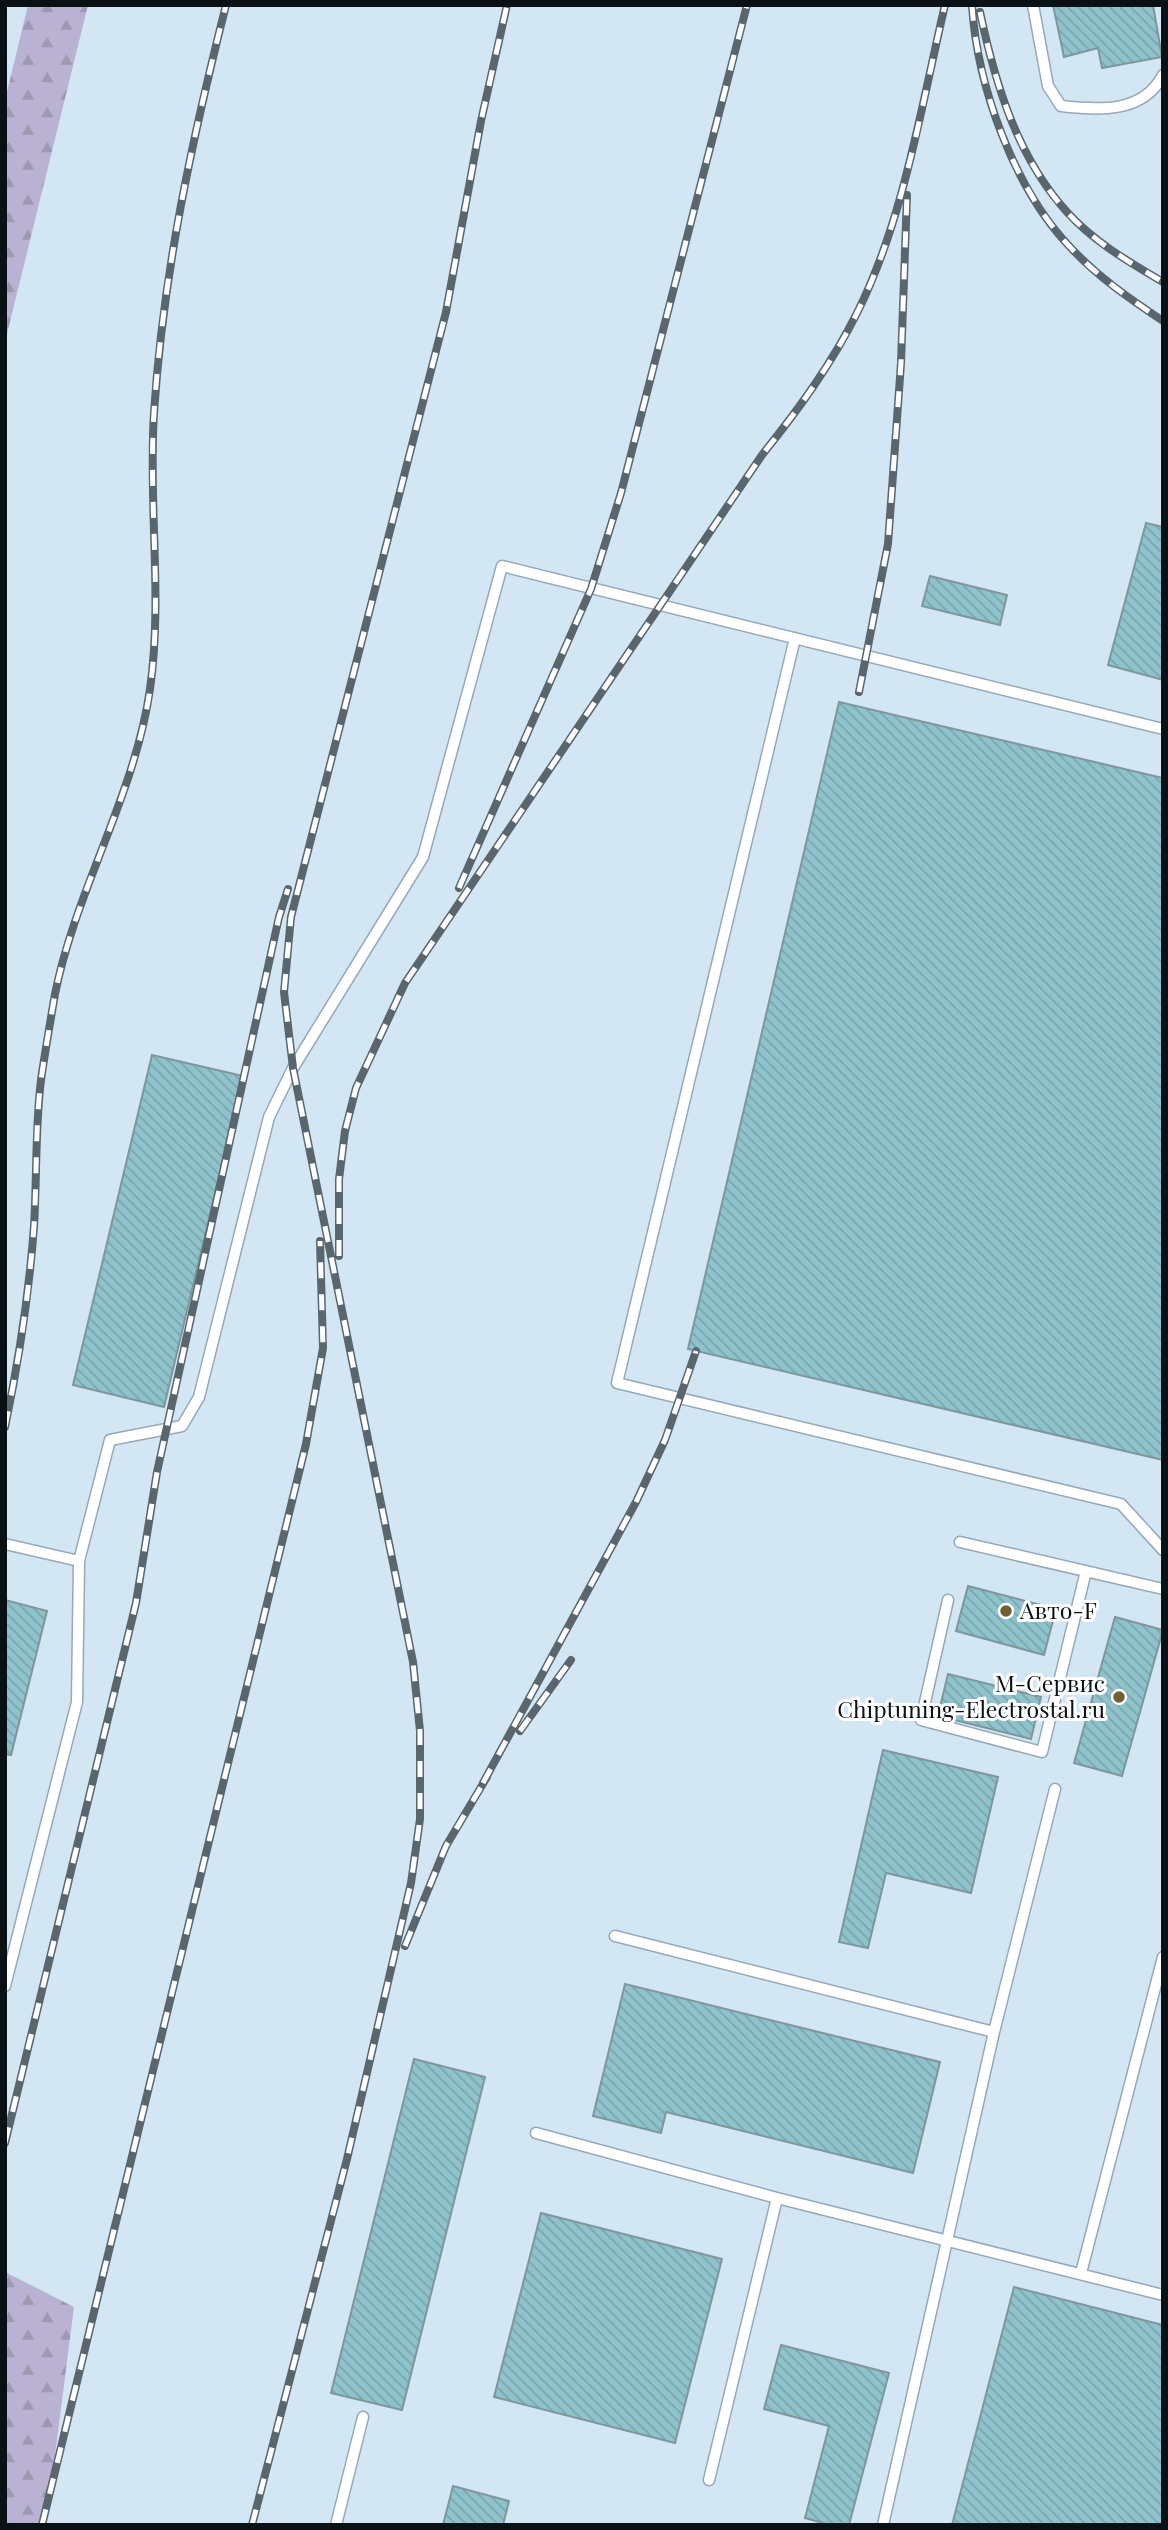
<svg xmlns="http://www.w3.org/2000/svg" width="1168" height="2530" viewBox="0 0 1168 2530" font-family="'Playfair Display',serif">
<style>
.forest{fill:url(#forest-firs)}
.building{fill:url(#building-back-hatch);stroke:#7e979b;stroke-width:2}
.lines{fill:none;stroke-linecap:round;stroke-linejoin:round}
.lane-casing{stroke:#96a9b6;stroke-width:13}
.lane{stroke:#fff;stroke-width:10}
.rail-casing{stroke:#5a666e;stroke-width:8}
.rail{stroke:#fff;stroke-width:5;stroke-dasharray:16;stroke-linecap:butt}
.poi-dot{fill:#71612f;stroke:#fff;stroke-width:2.5}
.labels{text-anchor:middle;stroke-width:6;stroke-linejoin:round;paint-order:stroke}
.poi-label{font-size:23px;fill:#0a1115;stroke:#fff;text-anchor:start}
</style>
<defs>
<pattern id="forest-firs" width="22" height="20" patternUnits="userSpaceOnUse" patternTransform="scale(1.75)"><rect width="22" height="20" fill="#b9b2d2"/><path d="M5 1l3.5 6h-7zM16 11l3.5 6h-7z" fill="#9e98b3"/></pattern>
<pattern id="building-back-hatch" width="6" height="6" patternUnits="userSpaceOnUse" patternTransform="scale(1.75)"><rect width="6" height="6" fill="#8fc3cc"/><path d="M-1 5l2 2M0 0l6 6M5-1l2 2" fill="none" stroke="#7aa6ae"/></pattern>
</defs>
<rect width="100%" height="100%" fill="#d2e6f4"/>
<path class="forest" d="M28,5H88L5,342V100Z
M5,2272L74,2307L46,2525H5Z"/>
<path class="building" d="M1053,5H1153L1162,57L1102,68L1098,48L1064,57Z
M1146,523L1163,527V680L1108,665Z
M930,576L1007,595L1000,625L922,606Z
M839,702L1163,778V1460L688,1349Z
M152,1055L243,1076L164,1407L73,1385Z
M968,1586L1056,1609L1044,1655L956,1631Z
M5,1600L47,1611L11,1755L5,1754Z
M1115,1617L1163,1630L1122,1776L1074,1763Z
M948,1674L1041,1697L1031,1739L938,1716Z
M883,1750L998,1777L971,1893L886,1873L868,1948L839,1942Z
M625,1984L940,2062L913,2173L666,2112L661,2133L593,2116Z
M414,2059L485,2077L402,2410L331,2393Z
M541,2213L722,2259L675,2443L494,2397Z
M1014,2287L1163,2325V2525H952Z
M781,2345L889,2373L849,2525H830L805,2518L829,2426L764,2409Z
M453,2486L509,2501L503,2525H443Z"/>
<g class="lines">
<defs>
<path id="lane" d="M1033,5L1048,86L1061,106C1098,110 1143,114 1163,75
M795,638L617,1383L1121,1504L1163,1550
M960,1542L1163,1589
M5,1544L79,1561L110,1440L182,1426L199,1397L269,1117L293,1068L423,857L502,566L1163,729
M948,1600L921,1720L1042,1752L1086,1571
M615,1936L994,2032
M5,1986L77,1702L79,1561
M536,2133L777,2198L1163,2295
M1081,2273L1163,1957
M709,2480L777,2198
M336,2525L363,2417
M883,2525L994,2032L1055,1789"/>
</defs>
<use href="#lane" class="lane-casing"/>
<use href="#lane" class="lane"/>
<defs>
<path id="rail" d="M972,5C977,86 1014,189 1071,248C1098,277 1130,299 1163,321
M980,12C995,83 1017,157 1067,212C1094,242 1129,262 1163,282
M859,692L888,544L901,363L907,195
M459,888L591,589L621,493L747,5
M339,1256V1179L345,1131L356,1088L405,983L762,455C798,410 831,365 857,313C904,219 921,107 945,5
M5,1427C19,1360 29,1294 34,1226C37,1178 35,1128 41,1080C45,1052 50,1023 55,994C76,889 135,795 150,689C163,598 148,504 154,413C163,273 192,140 226,5
M520,1731L571,1660
M483,1783L636,1502L665,1440L696,1351
M405,1946L446,1846L487,1777
M5,2143L136,1603L157,1472L279,917L288,889
M42,2525L306,1444L323,1348L320,1241
M252,2525L347,2159L411,1883L420,1819V1731L413,1662L293,1068L284,992L291,917L446,312L481,121L507,5"/>
</defs>
<use href="#rail" class="rail-casing"/>
<use href="#rail" class="rail"/>
</g>
<g class="poi-dot">
<circle cx="1006" cy="1611" r="7"/>
<circle cx="1119" cy="1697" r="7"/>
</g>
<g class="labels">
<g class="poi-label">
<text x="1020" y="1619">Авто-F</text>
<text x="1105" y="1692" text-anchor="end">M-Сервис<tspan x="1105" dy="26">Chiptuning-Electrostal.ru</tspan></text>
</g>
</g>
<rect width="1168" height="2530" fill="none" stroke="#0a1115" stroke-width="14"/>
</svg>
